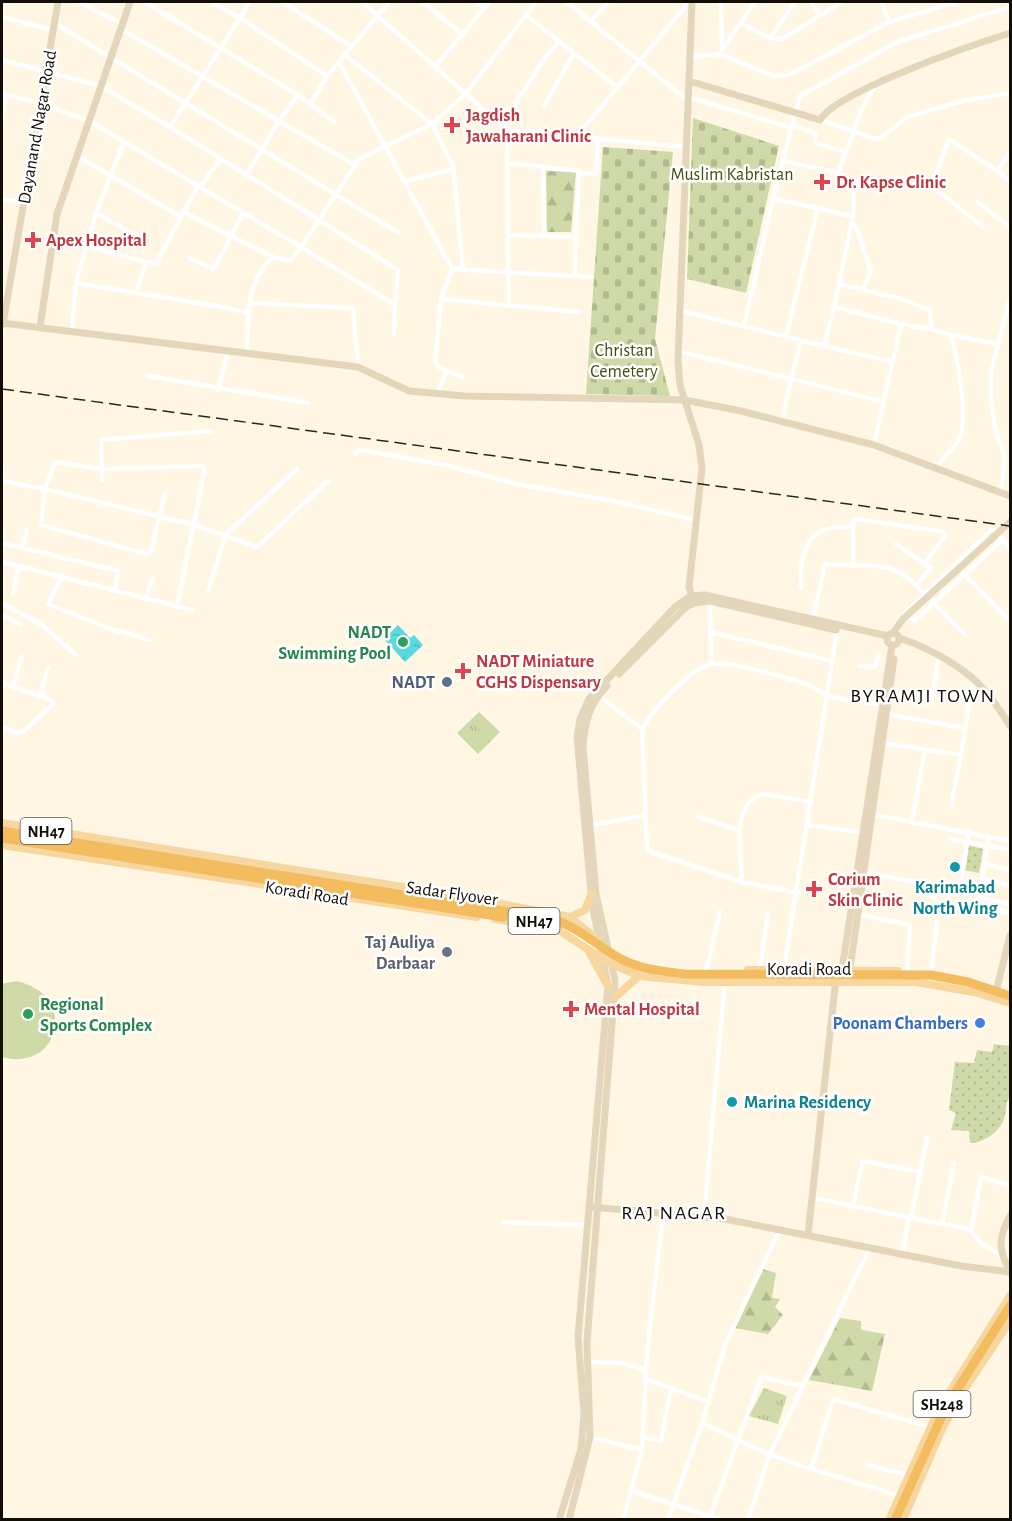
<svg xmlns="http://www.w3.org/2000/svg" width="1012" height="1521" viewBox="0 0 1012 1521" font-family="'Alegreya Sans',sans-serif">
<style>
.grass{fill:url(#grass-dots)}
.forest{fill:url(#forest-firs)}
.cemetery{fill:url(#cemetery-stones)}
.park{fill:url(#park-tufts)}
.pitch{fill:#cfdaa8}
.water{fill:url(#water-ripples)}
.lines{fill:none;stroke-linecap:round;stroke-linejoin:round}
.street{stroke:#fff;stroke-width:4.5}
.secondary{stroke:#e4d6bb;stroke-width:7}
.primary{stroke:#f7d79f;stroke-width:8}
.highway{stroke:#f2bc5f;stroke-width:9}
.rail{stroke:#2a261e;stroke-width:1.5;stroke-dasharray:12 6;stroke-linecap:butt}
.health-dot{fill:#e0444e;stroke:#fff;stroke-width:2}
.leisure-dot{fill:#2e9e5b;stroke:#fff;stroke-width:2}
.service-dot{fill:#5c6f8a;stroke:#fff;stroke-width:2}
.culture-dot{fill:#0f9aa8;stroke:#fff;stroke-width:2}
.worship-dot{fill:#6b7280;stroke:#fff;stroke-width:2}
.shop-dot{fill:#3f7fe0;stroke:#fff;stroke-width:2}
.labels{text-anchor:middle;stroke-width:5;stroke-linejoin:round;paint-order:stroke}
.shield{fill:#fff;stroke:#585651;stroke-width:1.5}
.shield-label{font-size:16px;font-weight:bold;fill:#110e07}
.health-label{font-size:18px;font-weight:bold;fill:#be3a42;stroke:#fff;text-anchor:start}
.street-label{font-size:18px;fill:#110e07;stroke:#fff}
.park-label{font-size:18px;fill:#444e0f;stroke:#fff}
.leisure-label{font-size:18px;font-weight:bold;fill:#27864d;stroke:#fff;text-anchor:end}
.service-label{font-size:18px;font-weight:bold;fill:#4e5e75;stroke:#fff;text-anchor:end}
.culture-label{font-size:18px;font-weight:bold;fill:#0d838f;stroke:#fff}
.worship-label{font-size:18px;font-weight:bold;fill:#5b616d;stroke:#fff;text-anchor:end}
.shop-label{font-size:18px;font-weight:bold;fill:#366cbe;stroke:#fff;text-anchor:end}
.neighbourhood-label{font-size:20px;letter-spacing:1.5px;fill:#110e07;stroke:#fff}
</style>
<defs>
<pattern id="grass-dots" width="8" height="8" patternUnits="userSpaceOnUse" patternTransform="scale(1.5)"><rect width="8" height="8" fill="#cfdaa8"/><path d="M2 2h.1M6 6h.1" fill="none" stroke="#b1ba8f" stroke-width="1.8" stroke-linecap="round"/></pattern>
<pattern id="forest-firs" width="22" height="20" patternUnits="userSpaceOnUse" patternTransform="scale(1.5)"><rect width="22" height="20" fill="#cfdaa8"/><path d="M5 1l3.5 6h-7zM16 11l3.5 6h-7z" fill="#b1ba8f"/></pattern>
<pattern id="cemetery-stones" width="16" height="16" patternUnits="userSpaceOnUse" patternTransform="scale(1.5)"><rect width="16" height="16" fill="#cfdaa8"/><path d="M2 7V4a2 2 0 0 1 4 0v3zM10 15v-3a2 2 0 0 1 4 0v3z" fill="#b1ba8f"/></pattern>
<pattern id="park-tufts" width="24" height="20" patternUnits="userSpaceOnUse" patternTransform="scale(1.5)"><rect width="24" height="20" fill="#cfdaa8"/><path d="M3 7l-1-3M5 7V3M7 7l1-3M15 17l-1-3M17 17v-4M19 17l1-3" fill="none" stroke="#b1ba8f"/></pattern>
<pattern id="water-ripples" width="26" height="14" patternUnits="userSpaceOnUse" patternTransform="scale(1.5)"><rect width="26" height="14" fill="#5ad9de"/><path d="M2 4q2-2 4 0t4 0M15 11q2-2 4 0t4 0" fill="none" stroke="#4db9bd"/></pattern>
</defs>
<rect width="100%" height="100%" fill="#fff6e4"/>
<path class="grass" d="M968,845L983,849L979,873L963,870Z
M994,1044L1010,1046V1097C1004,1105 1007,1110 1004,1119C999,1133 983,1143 970,1143L969,1131L951,1130L956,1113L949,1110L955,1062L974,1063L977,1050L992,1052Z"/>
<path class="forest" d="M546,171L576,172L571,232H547Z
M763,1269L776,1273L772,1298L780,1299L775,1307L783,1315L768,1334L735,1328Z
M840,1318L861,1321V1330L885,1334L872,1391L809,1380Z"/>
<path class="cemetery" d="M693,118L779,146L746,293L687,279Z
M603,147L673,152L655,339L670,396L586,394Z"/>
<path class="park" d="M479,712L500,732L478,754L457,733Z
M764,1388L787,1396L778,1424L749,1416Z"/>
<path class="pitch" d="M479,717L492,730L486,736L472,723Z
M469,727L482,740L476,747L463,733Z
M16,981C79,994 60,1073 2,1057V984Z"/>
<path class="water" d="M398,625L410,638L414,635L423,645L405,662L384,639Z"/>
<g class="lines">
<path class="street" d="M79,2L123,24
M145,2L298,95L334,122
M212,2L240,18L249,2
M283,2L352,47
M362,2L507,130L685,147
M389,2L327,76L240,18L170,127L319,220L301,247L395,305L398,270L319,220L359,159L432,124L466,93L536,2
M423,2L462,34
M477,2L484,7
M567,2L688,101
M721,2L722,50
M811,2L820,15
M526,15L618,88
M2,17L53,30
M591,21L608,2
M889,22L957,2
M54,23L399,233
M740,23L770,38L782,39L842,2
M121,29L279,121L298,95
M770,38L795,2
M719,54L755,2
M345,55L432,124L453,166L463,269
M690,57L719,54L774,76L789,75L889,22L882,2
M2,60L101,86L170,127
M339,62L452,269L591,277
M436,66L489,2
M2,94L39,103L89,121L301,247L290,261L273,257C245,282 248,319 247,353
M688,97L792,128
M311,103L327,76
M516,103L544,59L559,41
M544,106L574,53
M2,117L6,95
M820,120L878,140L907,117L963,101L1010,93
M792,125L815,133L816,143L846,152
M507,130L508,235L576,237L575,276
M577,136L689,2
M1010,152L997,171L1010,181
M77,156L180,216
M783,161L838,173L862,108L874,87
M507,163L579,171L576,237
M543,167L544,235
M579,173L596,174L598,138
M838,173C857,183 854,198 853,217
M247,174L279,121L355,165
M406,181L454,169
M200,187L221,158
M773,199L800,96L897,42L1010,7
M2,200L24,202
M977,202L1010,227
M818,208L853,217L834,307
M182,211L273,257
M96,213L143,239
M852,222L858,231L871,271L863,290
M983,227L932,186L949,139L997,171
M508,235L509,304
M86,246L146,262L136,293
M189,258L214,269L243,213
M146,262L156,263L198,186
M452,269L441,299L435,362L440,368L463,377
M76,283L227,308L248,313
M839,284L901,299L930,310L931,329L901,324
M441,299L580,312
M249,303L353,308L358,367
M678,310L824,346L834,307L901,324L874,445
M744,326L773,199L818,208L786,336
M931,329L951,335C957,359 971,422 957,443C950,454 941,455 938,469
M72,331L76,283L96,213L124,142
M394,334L395,305
M951,335L997,344
M824,346L893,362
M678,351L884,402
M148,376L308,403
M218,390L228,351
M437,393L447,371
M781,422L801,340
M355,453L361,450L445,465L517,484L618,502L695,520
M2,470V480
M102,480L101,440L211,431
M2,481L45,489L195,525L257,547L328,481
M1001,492L1005,457L995,428L991,400V372L1010,298
M165,493L151,551L147,554L41,525L45,489L55,462L101,469L203,466L205,468L177,607
M1003,539L914,621L904,614L993,528L1010,549
M2,543L118,571L115,589
M896,544L931,568L916,585
M22,548L27,529
M2,562L192,610
M853,566V520L856,519L945,532V536L925,563
M963,573L1007,618
M62,576L48,604L111,629L151,640
M801,588C799,568 803,537 824,530C833,526 844,527 853,527
M208,591L226,534L297,469
M13,593L19,566
M146,599L152,579
M710,601L711,664
M932,601L965,635
M2,603L42,625L76,655
M2,615L21,625
M813,619L825,564C866,568 895,556 923,594
M710,632L832,661
M859,666L875,667L879,653
M2,683L52,700L53,704L23,732L16,733L2,727
M13,687L22,655
M40,696L48,668
M599,696L642,729
M931,703L939,657
M885,714L965,728
M882,743L961,755L973,678
M951,807L961,755
M871,814L1010,841
M698,817L739,830
M912,822L925,750
M591,825L646,815
M808,825L865,833
M989,836L982,879L1010,885
M951,839L1010,850
M985,864L1010,870
M863,872L915,882L940,903L987,914L995,909L1010,913
M742,882C742,856 729,806 762,794L812,802
M961,882L969,832
M798,893L742,882L651,852L647,848L642,729C653,710 688,670 711,664C726,660 797,680 813,687C819,690 823,695 829,696C846,701 866,702 884,705
M981,898L1010,904
M857,914L910,925L907,971
M784,969L837,630
M760,970L768,913
M706,971L720,912
M931,972L937,921
M814,1198L911,1218L927,1138
M853,1205L863,1161L920,1172
M704,1217L725,980
M911,1218L969,1229L982,1244L1004,1257
M504,1222L588,1225
M942,1224L954,1163
M971,1231L981,1177L1010,1186
M902,1255L909,1217
M587,1362L622,1363L646,1370
M646,1379L709,1402
M802,1386L761,1377L738,1440C787,1465 846,1478 899,1496
M590,1437L642,1450
M643,1437L661,1441L671,1388
M868,1465L907,1475
M812,1467L833,1399L930,1427
M632,1491L721,1520
M623,1520L642,1450L647,1353L663,1213
M668,1520L702,1423
M709,1520L738,1440L702,1423L725,1345L780,1229
M748,1520L769,1456L870,1247"/>
<path class="secondary" d="M692,2L678,360L680,385L699,445L702,468L689,587L693,600
M689,81L820,120C837,91 975,44 1010,33
M2,323L358,367L409,391L464,396L685,400L741,411L874,445L1010,496
M3,324L58,2
M40,327L57,214L130,2
M887 639a6 6 0 1 1 12 0a6 6 0 1 1-12 0Z
M893,633L903,619L1010,522
M900,638C928,648 966,667 986,692C995,702 1003,715 1010,726
M619,674L686,607L694,603L710,601L836,630
M842,969L892,645
M850,969L894,659
M997,988L1010,935
M592,1207L725,1219L961,1266L1010,1272
M808,1235L836,978
M1010,1272C998,1249 998,1238 1010,1216
M559,1520L581,1449L584,1414L578,1337L608,986L592,904L577,737L580,719L589,699L675,607L691,596L705,595L888,636
M569,1520L590,1437L587,1342L614,998L615,980L596,894L583,747C585,722 589,704 607,686"/>
<path class="primary" d="M2,823L459,896L570,917L597,939
M2,845L477,917
M570,917L585,910L591,895
M495,919L557,929L604,960L639,976L704,982H916L974,992L1010,1003
M588,950L608,986
M748,970L898,971
M614,998L639,976
M889,1520L939,1409L1010,1296
M903,1520L942,1429L960,1396L1010,1321"/>
<path class="highway" d="M2,831L548,918C578,925 598,948 625,961C644,970 664,971 684,974L931,975L968,982L1010,996
M2,838L503,917
M895,1520L945,1409L1010,1306"/>
<path class="rail" d="M2,389L1010,526"/>
</g>
<g class="health-dot">
<path d="M449 116h6v6h6v6h-6v6h-6v-6h-6v-6h6z"/>
<path d="M819 173h6v6h6v6h-6v6h-6v-6h-6v-6h6z"/>
<path d="M30 231h6v6h6v6h-6v6h-6v-6h-6v-6h6z"/>
<path d="M460 662h6v6h6v6h-6v6h-6v-6h-6v-6h6z"/>
<path d="M811 880h6v6h6v6h-6v6h-6v-6h-6v-6h6z"/>
<path d="M568 1000h6v6h6v6h-6v6h-6v-6h-6v-6h6z"/>
</g>
<g class="leisure-dot">
<circle cx="403" cy="642" r="6"/>
<circle cx="28" cy="1014" r="6"/>
</g>
<circle class="service-dot" cx="447" cy="682" r="6"/>
<g class="culture-dot">
<circle cx="955" cy="867" r="6"/>
<circle cx="732" cy="1102" r="6"/>
</g>
<circle class="worship-dot" cx="447" cy="952" r="6"/>
<circle class="shop-dot" cx="980" cy="1023" r="6"/>
<g class="labels">
<g class="shield">
<rect x="20.5" y="818" width="51" height="26" rx="4.5"/>
<rect x="508.5" y="908" width="51" height="26" rx="4.5"/>
<rect x="913.5" y="1391" width="57" height="26" rx="4.5"/>
</g>
<g class="shield-label">
<text x="46" y="837">NH47</text>
<text x="534" y="927">NH47</text>
<text x="942" y="1410">SH248</text>
</g>
<g class="health-label">
<text x="466" y="121">Jagdish<tspan x="466" dy="21">Jawaharani Clinic</tspan></text>
<text x="836" y="188">Dr. Kapse Clinic</text>
<text x="46" y="246">Apex Hospital</text>
<text x="476" y="667">NADT Miniature<tspan x="476" dy="21">CGHS Dispensary</tspan></text>
<text x="828" y="885">Corium<tspan x="828" dy="21">Skin Clinic</tspan></text>
<text x="584" y="1015">Mental Hospital</text>
</g>
<g class="street-label">
<text transform="translate(37 127) rotate(-80)" y="6">Dayanand Nagar Road</text>
<text transform="translate(307 893) rotate(9)" y="6">Koradi Road</text>
<text transform="translate(452 893) rotate(8)" y="6">Sadar Flyover</text>
<text x="809" y="975">Koradi Road</text>
</g>
<g class="park-label">
<text x="732" y="180">Muslim Kabristan</text>
<text x="624" y="356">Christan<tspan x="624" dy="21">Cemetery</tspan></text>
</g>
<g class="leisure-label">
<text x="391" y="638">NADT<tspan x="391" dy="21">Swimming Pool</tspan></text>
<text x="40" y="1010" text-anchor="start">Regional<tspan x="40" dy="21">Sports Complex</tspan></text>
</g>
<g class="service-label">
<text x="435" y="688">NADT</text>
</g>
<g class="culture-label">
<text x="955" y="893">Karimabad<tspan x="955" dy="21">North Wing</tspan></text>
<text x="744" y="1108" text-anchor="start">Marina Residency</text>
</g>
<g class="worship-label">
<text x="435" y="948">Taj Auliya<tspan x="435" dy="21">Darbaar</tspan></text>
</g>
<g class="shop-label">
<text x="968" y="1029">Poonam Chambers</text>
</g>
<g class="neighbourhood-label">
<text x="923" y="702">BYRAMJI TOWN</text>
<text x="674" y="1219">RAJ NAGAR</text>
</g>
</g>
<rect width="1012" height="1521" fill="none" stroke="#110e07" stroke-width="6"/>
</svg>
